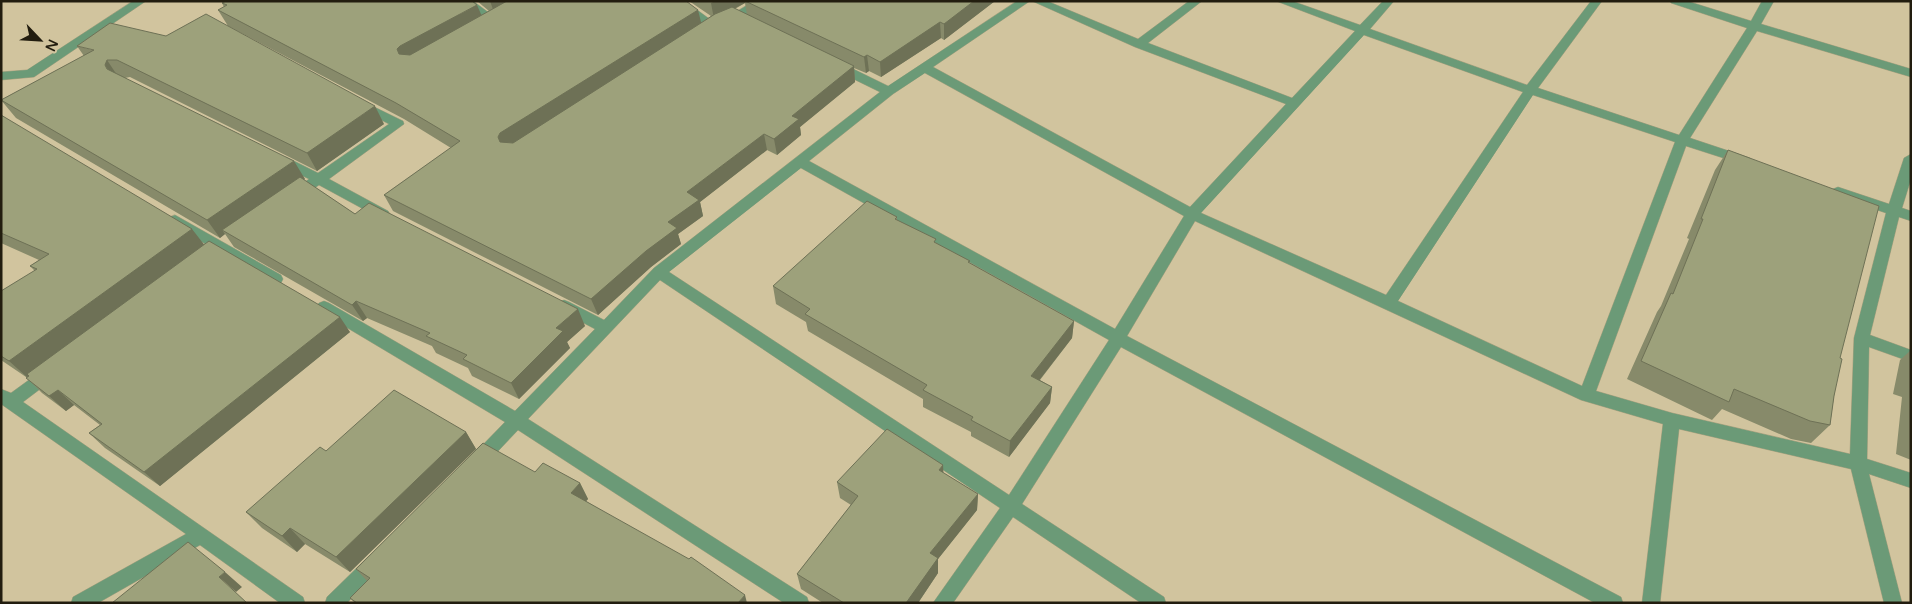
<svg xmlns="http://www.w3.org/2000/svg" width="1912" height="604" viewBox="0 0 1912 604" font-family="'Varela Round',sans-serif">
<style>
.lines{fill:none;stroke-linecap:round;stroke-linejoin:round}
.street-casing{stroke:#aea381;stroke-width:1}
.street{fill:#6b9a77;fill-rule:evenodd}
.wall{fill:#878a6a;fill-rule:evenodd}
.shaded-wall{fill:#6e7156}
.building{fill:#9da17b;stroke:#6e7156}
</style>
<rect width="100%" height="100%" fill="#d1c49e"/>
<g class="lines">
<defs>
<path id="street" d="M133,1H146L34,77L1,80V72L27,70Z
M460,1H473L500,21L494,24L490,23Z
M672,1H685L719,26L713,29L709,28Z
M754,1H768L739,19H731L729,17L731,15Z
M1017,1H1030L933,67L1190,207L1286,104L1135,47L1032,1H1047L1138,39L1189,1H1202L1148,43L1292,98L1355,31L1276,1H1292L1360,25L1383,1H1394L1370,29L1527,85L1591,1H1602L1538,88L1679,135L1747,28L1671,3L1670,1H1687L1751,21L1762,1H1774L1761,24L1911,69V77L1757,31L1690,138L1750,158L1752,161L1750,164L1745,165L1686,146L1596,391L1672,413L1850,454L1854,338L1886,213L1833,195L1831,192L1833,189L1838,187L1889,204L1904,158L1911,154V179L1902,208L1911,211V221L1899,217L1870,335L1911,350V362L1869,347L1867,459L1911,473V488L1869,474L1902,603H1884L1851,469L1679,429L1660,603H1642L1663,424L1581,400L1195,221L1127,336L1621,597L1623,603H1595L1121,347L1022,504L1164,597L1166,603H1141L1013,517L953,603H933L1000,508L660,280L528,419L807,597L809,603H784L518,430L483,467L477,469L471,467L469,462L471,457L505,422L319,311L316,307L319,303L324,301L329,303L515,411L595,329L559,310L556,306L559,302L564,300L569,302L604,320L654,268L880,92L833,69L831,66L833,63H841L888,86ZM1364,35L1523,92L1386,295L1201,213ZM925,73L1184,216L1115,329L809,161L893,94ZM1533,95L1675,142L1582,386L1398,301ZM801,168L1109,340L1009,495L669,272Z
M362,101L403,121L404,124L329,179L388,211L390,214L388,217H378L319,185L300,198H290L288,195L309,179L276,163L274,160L276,157H286L318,173L389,124L358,108L356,105Z
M175,215L281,275L283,279L281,283L276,284L271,283L170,223L168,220L170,217Z
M50,367L56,369L58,373L56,377L23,402L303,597L305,603H280L200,545L98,603H71L73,597L186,534L1,404V389L11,393L44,369Z
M375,554L381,556L384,562L381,568L347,603H325L327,597L369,556Z"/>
</defs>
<use href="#street" class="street-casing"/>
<use href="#street" class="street"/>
</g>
<path class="wall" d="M477,1H686L701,23L711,16L689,1H995L944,40L941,38L881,77L869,71L866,73L854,68L855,82L800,127L801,135L777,155L767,150L700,202L703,216L678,234L681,244L651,267L598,315L393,211L384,195L451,148L404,119L228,26L218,10L224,7L222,3L481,15L489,11ZM745,3L747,15L735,9Z
M77,46L384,124L317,171L130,77L125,78L305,179L304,180L355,214L585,326L567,342L570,348L519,399L472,376L468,368L436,353L432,346L367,318L363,321L234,247L225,234L220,238L16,118L1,100L84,56Z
M1,115L204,245L350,332L160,486L105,448L89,433L100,425L74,405L66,411L42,393L26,377L1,360V291L35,271L30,266L39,260L1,243Z
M1728,150L1840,358L1834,396L1830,425L1811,443L1791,439L1722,409L1712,420L1627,379L1657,312L1661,306L1689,239L1687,238L1715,170Z
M897,217V220L970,263L1074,321L1072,338L1040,380L1052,387L1050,403L1009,457L971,436V432L923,407V399L808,331L806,322L776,304L773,286Z
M1911,350V460L1896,454L1902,397L1893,394L1900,360Z
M466,432L476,449L350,572L305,544L297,552L262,528L246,512L326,451Z
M535,472L580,483L588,499L586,501L747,603H355L350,598L367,581L356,569Z
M943,473L978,494L977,510L938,559V573L918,603H823L801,589L797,574L851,505L840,498L837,482Z"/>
<path class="shaded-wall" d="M490,1H520L495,15Z
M715,1H745V3L714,19L711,3Z
M974,1H995L944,40V24Z
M477,5L484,21L406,70L397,49L400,46Z
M698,10L702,26L504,153L498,137L500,133Z
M940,22L941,38L881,77L880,62Z
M867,55L869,71L866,73L864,57Z
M107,60L119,78L117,83L105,65Z
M854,66L855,82L800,127L801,135L777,155L774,139L792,116Z
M375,106L384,124L317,171L307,153Z
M764,134L767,150L700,202L703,216L678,234L681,244L651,267L598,315L591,299L668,222L687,192Z
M294,161L305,179L227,233L222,230L225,234L220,238L207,220Z
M192,229L206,247L28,378L9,361Z
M356,301L367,318L363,321L352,305Z
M578,309L585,326L567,342L570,348L519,399L511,383L556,328Z
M340,317L350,332L160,486L144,472Z
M1074,321L1072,338L1030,392L1031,376Z
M1052,387L1050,403L1009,457L1010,441Z
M58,390L74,405L66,411L49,396Z
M466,432L476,449L350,572L336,557Z
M943,465L944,482L939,470Z
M580,483L588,499L579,509L571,493Z
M978,494L977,510L938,559V573L918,603H906L930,553Z
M290,528L305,544L297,552L282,536Z
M225,572L242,587L236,592L219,577Z
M745,595L747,603H738Z"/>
<path class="building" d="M226,1H472L477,5L400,46L397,49L399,54L410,55L507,1H686L698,10L500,133L498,137L500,142L513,143L715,14L732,7L854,66L792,116L799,119L774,139L764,134L687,192L699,200L668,222L677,228L646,251L591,299L384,195L460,141L396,103L218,10L227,5L222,3Z
M745,1H974L944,24L940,22L880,62L867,55L864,57Z
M206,14L375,106L307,153L117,60H107L105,65L107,69L294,161L207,220L1,100L94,50L77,46L110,23L166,36Z
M1,115L192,229L9,361L1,356V291L37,269L30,266L49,254L1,233Z
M1728,150L1879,206L1840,358L1842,359L1834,396L1830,425L1810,421L1734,389L1729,402L1641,361L1671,293L1673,294L1703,219H1701Z
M300,177L355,214L369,203L578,309L556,328L563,331L511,383L463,359L467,355L426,336L430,333L356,301L352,305L222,230Z
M867,201L897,217L895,219L936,239L934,242L970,261L968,262L1074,321L1031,376L1052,387L1010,441L971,420L973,417L923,390L927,385L805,314L810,309L773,286Z
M209,241L340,317L144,472L89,433L102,424L58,390L49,396L26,378L29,376L27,374Z
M394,390L466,432L336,557L290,528L282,536L246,512L320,447L326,451Z
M887,429L943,465L939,470L978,494L930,553L938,558L906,603H844L797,574L858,496L837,482Z
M483,443L535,472L543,463L580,483L571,493L689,559L691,557L745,595L738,603H357L350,598L370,578L356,569Z
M188,542L225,572L219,577L247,603H112Z"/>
<rect width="1912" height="604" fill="none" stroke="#221d0f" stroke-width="5"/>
<g transform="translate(40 40) rotate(115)" stroke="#d1c49e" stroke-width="4" paint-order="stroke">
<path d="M0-4L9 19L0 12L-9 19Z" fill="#221d0f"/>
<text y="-8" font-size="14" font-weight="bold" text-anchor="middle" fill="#221d0f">N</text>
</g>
</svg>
